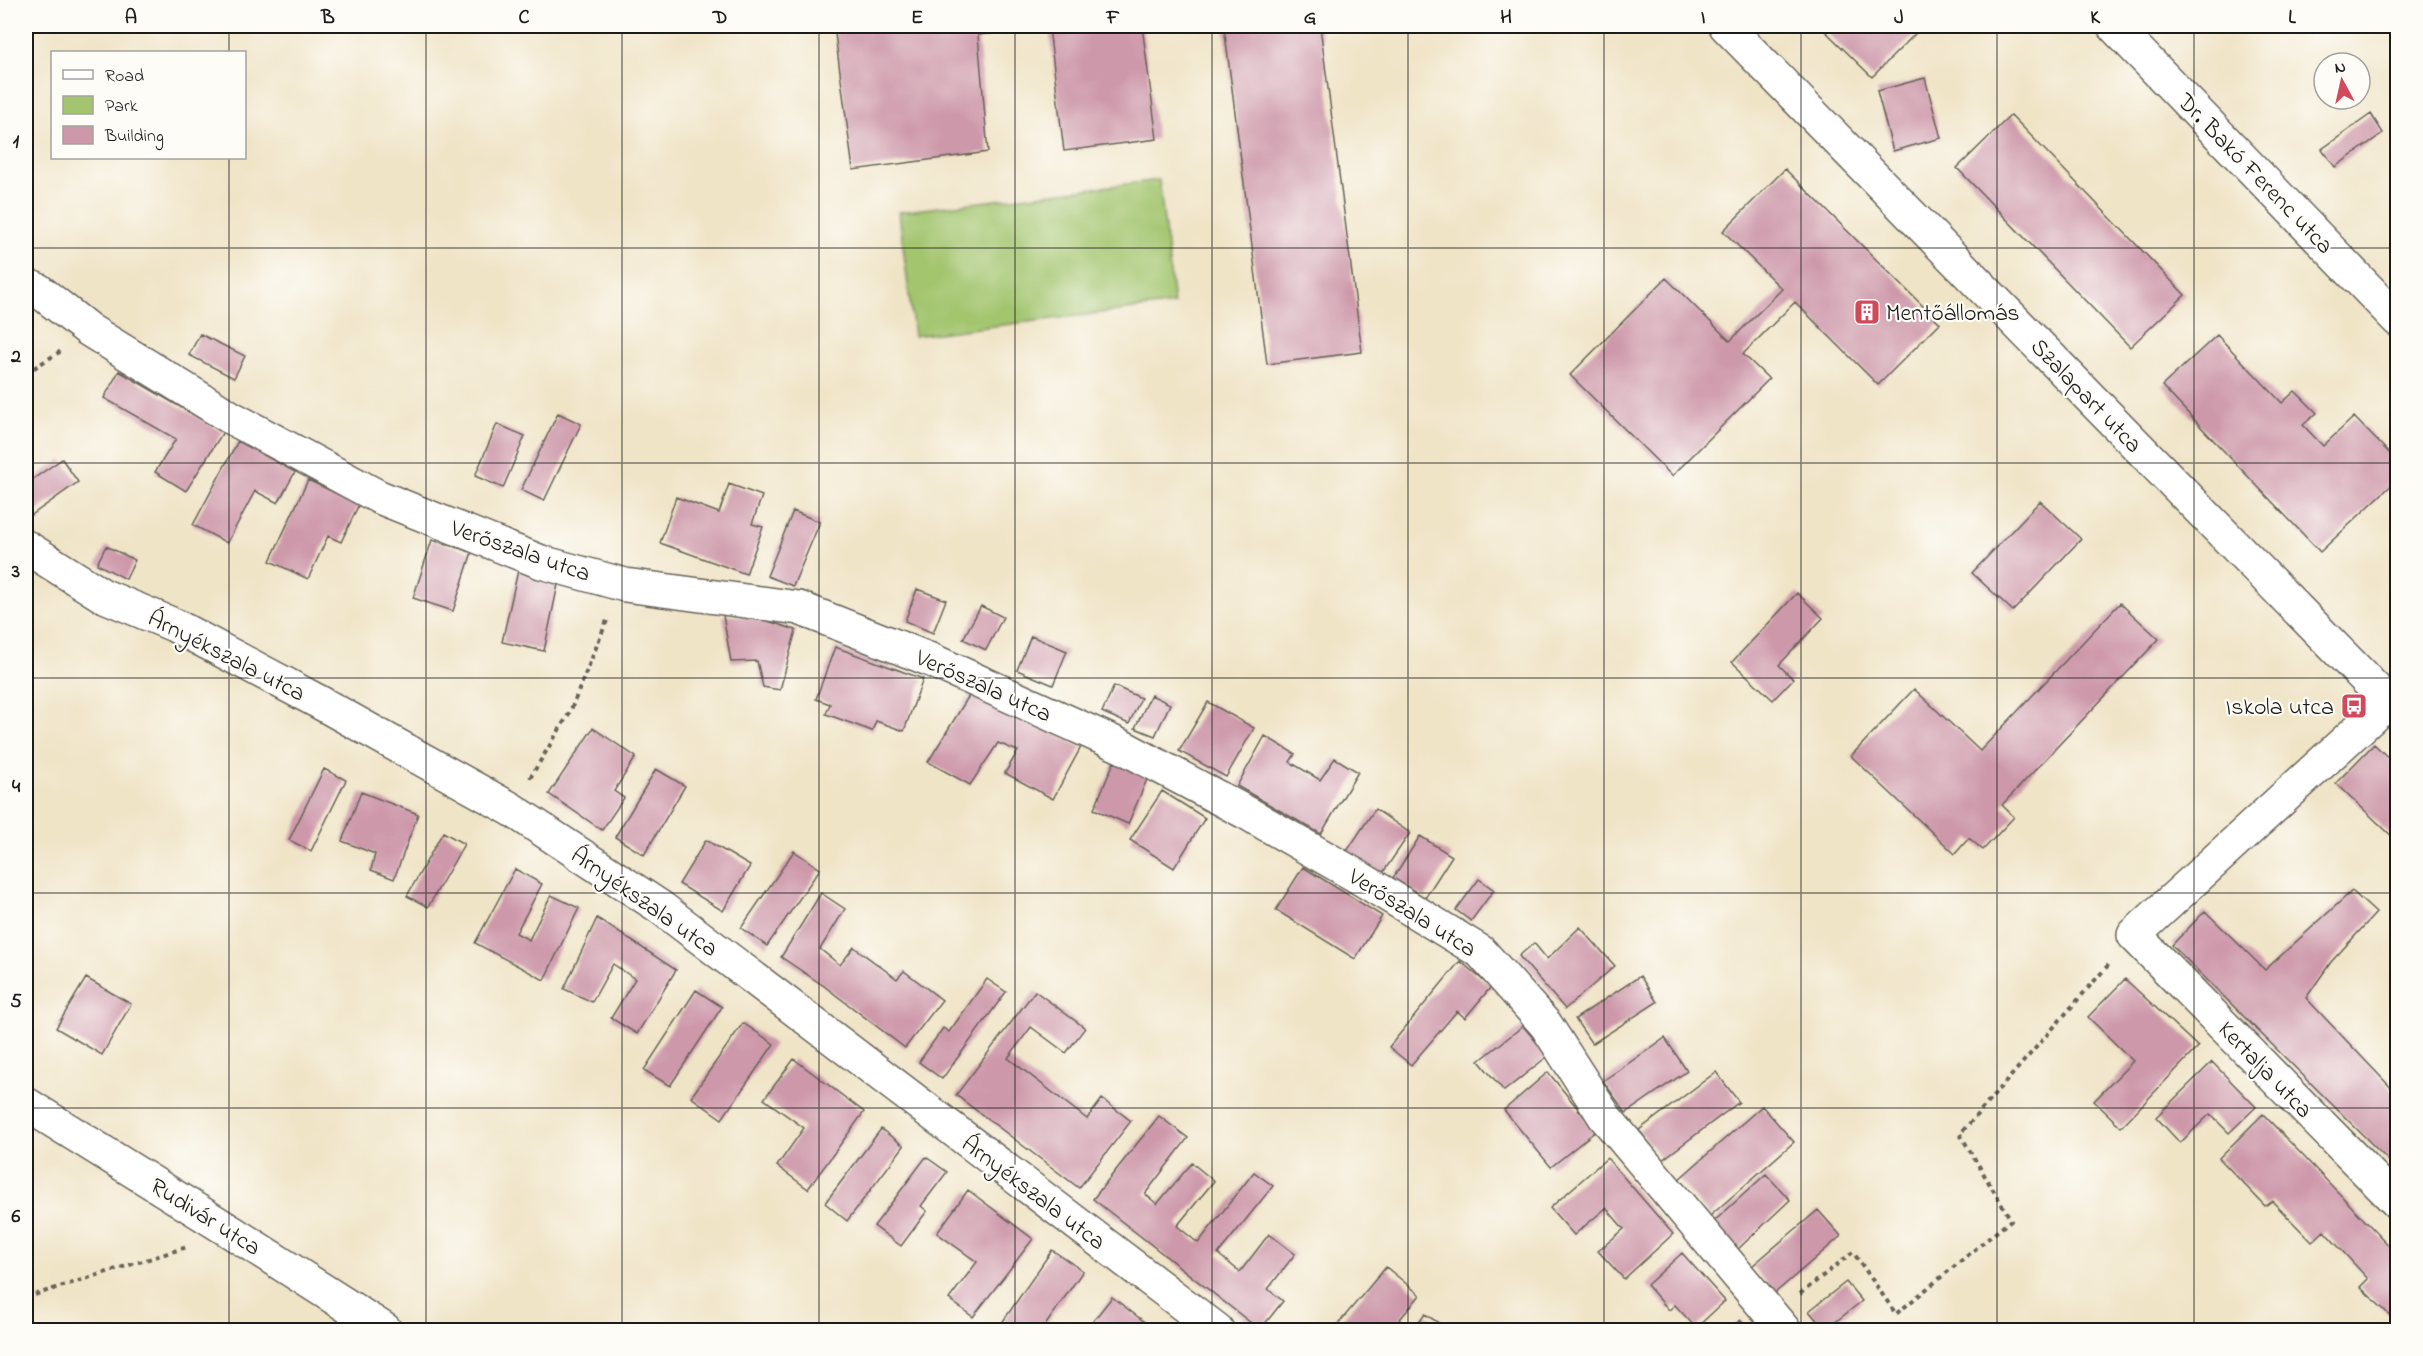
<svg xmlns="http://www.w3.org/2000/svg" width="2423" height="1356" viewBox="0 0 2423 1356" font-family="'Indie Flower',sans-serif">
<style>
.green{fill:#a3c56e;stroke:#607045;stroke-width:1.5}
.building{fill:#cd98aa}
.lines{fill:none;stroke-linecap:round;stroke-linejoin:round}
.minor-casing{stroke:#666258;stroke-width:36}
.path{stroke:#666258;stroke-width:4;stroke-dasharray:4.5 4.5;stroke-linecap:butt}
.minor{stroke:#fff;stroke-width:33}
.grid{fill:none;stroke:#1c1c1c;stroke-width:1.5;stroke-opacity:0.55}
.labels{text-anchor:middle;stroke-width:4.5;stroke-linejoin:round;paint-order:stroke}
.street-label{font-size:24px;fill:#1c1c1c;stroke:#fdfcf7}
.poi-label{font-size:24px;fill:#1c1c1c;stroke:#fdfcf7;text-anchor:start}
.neatline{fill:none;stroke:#1c1c1c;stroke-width:2}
.grid-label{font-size:20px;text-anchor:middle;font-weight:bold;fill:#1c1c1c}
</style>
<rect width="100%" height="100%" fill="#fdfcf7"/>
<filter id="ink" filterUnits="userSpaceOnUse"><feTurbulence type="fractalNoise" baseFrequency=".0167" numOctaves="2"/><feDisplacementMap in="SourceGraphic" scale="12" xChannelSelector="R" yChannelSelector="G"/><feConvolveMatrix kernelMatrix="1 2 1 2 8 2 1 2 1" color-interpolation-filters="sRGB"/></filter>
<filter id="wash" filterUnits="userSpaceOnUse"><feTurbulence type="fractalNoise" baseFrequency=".008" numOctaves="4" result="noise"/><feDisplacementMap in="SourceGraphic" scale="24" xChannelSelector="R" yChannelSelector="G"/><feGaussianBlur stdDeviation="1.35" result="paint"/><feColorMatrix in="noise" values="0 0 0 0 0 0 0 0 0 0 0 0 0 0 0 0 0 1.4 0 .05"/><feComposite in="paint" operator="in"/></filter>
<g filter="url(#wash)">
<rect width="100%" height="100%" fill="#f0e4c7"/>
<path class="green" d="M1159,180L1174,304L914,336L899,212Z"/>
<g id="blocks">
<path class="building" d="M834,26H1142L1157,139L1064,151L1049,28L978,35L988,152L853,170Z
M1224,26H1320L1362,352L1267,364Z
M1820,26H1923L1872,77Z
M1925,78L1941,138L1893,151L1877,91Z
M2371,114L2383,133L2335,167L2322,149Z
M2011,115L2185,295L2130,347L1957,168Z
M1785,169L1940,323L1878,385L1795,302L1743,354L1769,379L1672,476L1570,375L1666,278L1730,341L1782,289L1723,231Z
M26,307L33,309L26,328Z
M200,334L245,356L234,378L189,355Z
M2217,335L2282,403L2295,391L2317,413L2303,425L2323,446L2354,417L2398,462V479L2320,552L2162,386Z
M119,371L223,432L186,491L155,472L176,439L104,398Z
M558,413L581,424L544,501L521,490Z
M497,424L525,436L503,488L475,476Z
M238,441L295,472L278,503L255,491L227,543L193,525Z
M62,459L78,482L26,519V484Z
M308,480L359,504L341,542L328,536L308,579L270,561Z
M729,484L762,496L752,524L763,527L746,574L660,543L676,497L719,513Z
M2040,501L2081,539L2013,611L1972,573Z
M793,511L820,522L793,586L767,576Z
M432,540L472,552L453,611L413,598Z
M106,546L135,560L126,579L97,564Z
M519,566L560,575L544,651L502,642Z
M917,589L946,600L933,633L905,621Z
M1797,593L1823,618L1779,665L1793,679L1773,700L1732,662Z
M2120,603L2159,639L2002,805L2014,817L1983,850L1969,838L1955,854L1851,756L1914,689L1980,751Z
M981,606L1003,617L986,650L963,639Z
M723,615L755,617L796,630L780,690L763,687L757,661L731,662Z
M1031,636L1067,651L1053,685L1017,670Z
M835,647L923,679L904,731L876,721L872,731L826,714L830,704L816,699Z
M1114,686L1141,698L1129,724L1102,712Z
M970,694L1034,721L1081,747L1053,799L1005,773L1018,751L998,743L970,785L928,762Z
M1151,695L1170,704L1155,736L1135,728Z
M1208,702L1254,728L1226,777L1179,751Z
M593,728L636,757L614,791L624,798L602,830L549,794Z
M1265,736L1295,754L1290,762L1320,780L1335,758L1358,772L1321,834L1237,786Z
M2374,744L2398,767V842L2336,783Z
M1114,762L1148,777L1128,824L1094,809Z
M324,769L346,780L311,851L289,840Z
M656,769L685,786L644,855L615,837Z
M1162,791L1205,818L1174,868L1130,840Z
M361,792L418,814L394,879L371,870L375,854L342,841Z
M1375,809L1410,833L1382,874L1347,851Z
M443,832L464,844L428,907L407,896Z
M1420,836L1452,856L1425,898L1393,878Z
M706,840L750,866L723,911L679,884Z
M794,851L820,869L767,946L741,928Z
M1303,867L1382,916L1355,959L1276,910Z
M515,869L542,884L516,933L529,940L551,895L579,908L544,980L475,943Z
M1479,879L1494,890L1471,921L1456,910Z
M2352,891L2376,913L2331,962L2306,998L2398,1095V1170L2172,945L2205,911L2265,970Z
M821,893L845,909L820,949L840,965L854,947L897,979L904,971L942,1000L905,1048L824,986L781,957Z
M597,918L676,970L637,1034L611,1018L635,979L613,964L592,1002L564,989Z
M1580,927L1615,966L1565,1009L1519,956L1534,943L1547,959Z
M1460,961L1491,987L1465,1018L1457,1011L1411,1065L1389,1047Z
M1640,976L1657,1002L1592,1044L1575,1019Z
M86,978L131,1004L102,1055L56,1028Z
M987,979L1006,992L942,1079L919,1062L943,1028L949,1032Z
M2125,979L2198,1047L2121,1127L2094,1101L2133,1061L2088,1017Z
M696,990L722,1007L670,1086L644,1070Z
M1035,991L1085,1028L1066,1053L1031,1027L1008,1058L1087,1119L1102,1099L1131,1121L1079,1188L956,1095Z
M743,1023L774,1044L722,1119L691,1097Z
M1523,1026L1548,1056L1504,1091L1479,1061Z
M1665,1038L1687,1071L1626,1113L1603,1081Z
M794,1059L864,1112L808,1189L777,1166L804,1128L764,1099Z
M2212,1062L2256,1107L2229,1133L2210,1114L2180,1143L2156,1117Z
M1548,1072L1596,1131L1551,1167L1504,1110Z
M1716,1072L1739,1102L1662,1160L1639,1130Z
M1762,1106L1794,1142L1710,1216L1678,1180Z
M2263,1114L2398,1255V1323L2360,1287L2368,1279L2324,1231L2312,1242L2272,1201L2265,1206L2219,1158Z
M1159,1116L1188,1138L1145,1194L1157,1204L1192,1163L1214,1181L1177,1226L1198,1243L1254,1172L1273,1186L1218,1254L1240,1272L1269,1234L1295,1254L1268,1289L1283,1301L1260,1330L1093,1199Z
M881,1129L904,1146L847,1221L825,1203Z
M926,1157L947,1172L921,1206L927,1211L901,1246L874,1226Z
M1607,1158L1673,1234L1624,1279L1598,1251L1624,1229L1606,1208L1574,1235L1550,1208Z
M1766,1174L1790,1200L1735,1252L1710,1225Z
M968,1190L1033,1239L973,1317L949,1299L977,1262L937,1233Z
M1818,1210L1841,1236L1775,1293L1752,1266Z
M1052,1250L1083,1271L1042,1330H997Z
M1682,1253L1725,1301L1696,1328L1675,1305L1669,1310L1647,1285Z
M1386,1267L1420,1295L1391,1330H1333Z
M1846,1282L1862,1301L1825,1330L1809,1311Z
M1112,1297L1155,1330H1086Z
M1425,1314L1448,1329L1447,1330H1414Z
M1740,1320L1750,1330H1730Z"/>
</g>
</g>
<g filter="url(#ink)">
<use href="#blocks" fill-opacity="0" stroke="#666258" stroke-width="1.5"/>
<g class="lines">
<defs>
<path id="minor" d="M1726,26L2398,712
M2114,26L2398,320
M26,285L38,290L89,330L230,417L379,497L541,562L625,585L799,608L931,660L1121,746L1247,813L1355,875L1481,952L1546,1025L1605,1117L1784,1330
M26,547L102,595L174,625L319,702L511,809L660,907L1217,1330
M2398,693L2134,935L2398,1203
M26,1104L233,1233L385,1330"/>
</defs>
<use href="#minor" class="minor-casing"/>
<path class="path" d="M26,373L61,351
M530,778L570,712L608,618
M26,1294L34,1295L187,1247
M1800,1294L1853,1252L1896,1314L2011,1220L1960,1134L2111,962"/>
<use href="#minor" class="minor"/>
</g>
</g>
<path class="grid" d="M229,26V52M426,26V1330M622,26V1330M819,26V1330M1015,26V1330M1212,26V1330M1408,26V1330M1604,26V1330M1801,26V1330M1997,26V1330M2194,26V1330M229,158V1330M26,248H2398M26,463H2398M26,678H2398M26,893H2398M26,1108H2398"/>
<defs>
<symbol id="building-square" viewBox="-11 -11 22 22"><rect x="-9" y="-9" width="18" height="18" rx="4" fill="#d1495b" stroke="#fdfcf7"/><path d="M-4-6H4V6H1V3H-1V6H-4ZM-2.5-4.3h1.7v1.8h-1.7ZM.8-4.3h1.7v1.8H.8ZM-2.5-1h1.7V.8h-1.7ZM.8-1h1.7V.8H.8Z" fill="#fff"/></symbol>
<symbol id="bus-square" viewBox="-11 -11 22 22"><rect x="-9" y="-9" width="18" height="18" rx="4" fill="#d1495b" stroke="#fdfcf7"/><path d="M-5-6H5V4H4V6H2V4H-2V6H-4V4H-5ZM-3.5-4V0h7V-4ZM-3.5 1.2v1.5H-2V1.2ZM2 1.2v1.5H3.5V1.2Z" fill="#fff"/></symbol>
</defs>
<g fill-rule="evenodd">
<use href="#building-square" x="1852" y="297" width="30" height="30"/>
<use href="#bus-square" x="2339" y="691" width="30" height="30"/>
</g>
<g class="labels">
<g class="street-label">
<text transform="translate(2256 173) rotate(46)" y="8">Dr. Bakó Ferenc utca</text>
<text transform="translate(2087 395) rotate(46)" y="8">Szalapart utca</text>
<text transform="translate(521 550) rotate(19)" y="8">Verőszala utca</text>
<text transform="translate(227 655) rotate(27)" y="8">Árnyékszala utca</text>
<text transform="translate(984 685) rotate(24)" y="8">Verőszala utca</text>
<text transform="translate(645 901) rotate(35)" y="8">Árnyékszala utca</text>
<text transform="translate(1413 912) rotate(32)" y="8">Verőszala utca</text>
<text transform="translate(2266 1069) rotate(46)" y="8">Kertalja utca</text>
<text transform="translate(1034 1192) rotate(37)" y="8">Árnyékszala utca</text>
<text transform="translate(206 1216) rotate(32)" y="8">Rudivár utca</text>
</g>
<g class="poi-label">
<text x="1886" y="320">Mentőállomás</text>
<text x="2334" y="714" text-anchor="end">Iskola utca</text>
</g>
</g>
<rect width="2423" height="1356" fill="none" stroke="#fdfcf7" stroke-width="66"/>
<rect x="51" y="51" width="195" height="108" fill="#fdfcf7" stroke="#a3a29f" stroke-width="1.5"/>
<rect x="63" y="70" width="30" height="9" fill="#ffffff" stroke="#a3a29f" stroke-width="1.5"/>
<text x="105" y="81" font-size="18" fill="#1c1c1c">Road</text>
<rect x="63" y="96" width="30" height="18" fill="#a3c56e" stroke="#a3a29f" stroke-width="1.5"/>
<text x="105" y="111" font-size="18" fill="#1c1c1c">Park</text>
<rect x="63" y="126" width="30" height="18" fill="#cd98aa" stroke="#a3a29f" stroke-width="1.5"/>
<text x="105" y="141" font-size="18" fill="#1c1c1c">Building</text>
<g transform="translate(2342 81) rotate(352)"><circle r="28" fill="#fdfcf7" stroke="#a3a29f" stroke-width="1.5"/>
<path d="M0-4.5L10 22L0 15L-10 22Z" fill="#d1495b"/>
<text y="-9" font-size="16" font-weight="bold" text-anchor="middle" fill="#1c1c1c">N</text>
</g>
<rect x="33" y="33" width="2357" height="1290" class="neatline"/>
<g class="grid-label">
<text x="131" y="23">A</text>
<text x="328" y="23">B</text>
<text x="524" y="23">C</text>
<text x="720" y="23">D</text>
<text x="917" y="23">E</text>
<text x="1113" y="23">F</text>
<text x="1310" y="23">G</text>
<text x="1506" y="23">H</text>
<text x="1703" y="23">I</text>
<text x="1899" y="23">J</text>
<text x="2095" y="23">K</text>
<text x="2292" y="23">L</text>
<text x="16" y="147">1</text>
<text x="16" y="362">2</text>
<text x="16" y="577">3</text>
<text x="16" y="792">4</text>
<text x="16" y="1007">5</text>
<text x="16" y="1222">6</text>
</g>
</svg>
